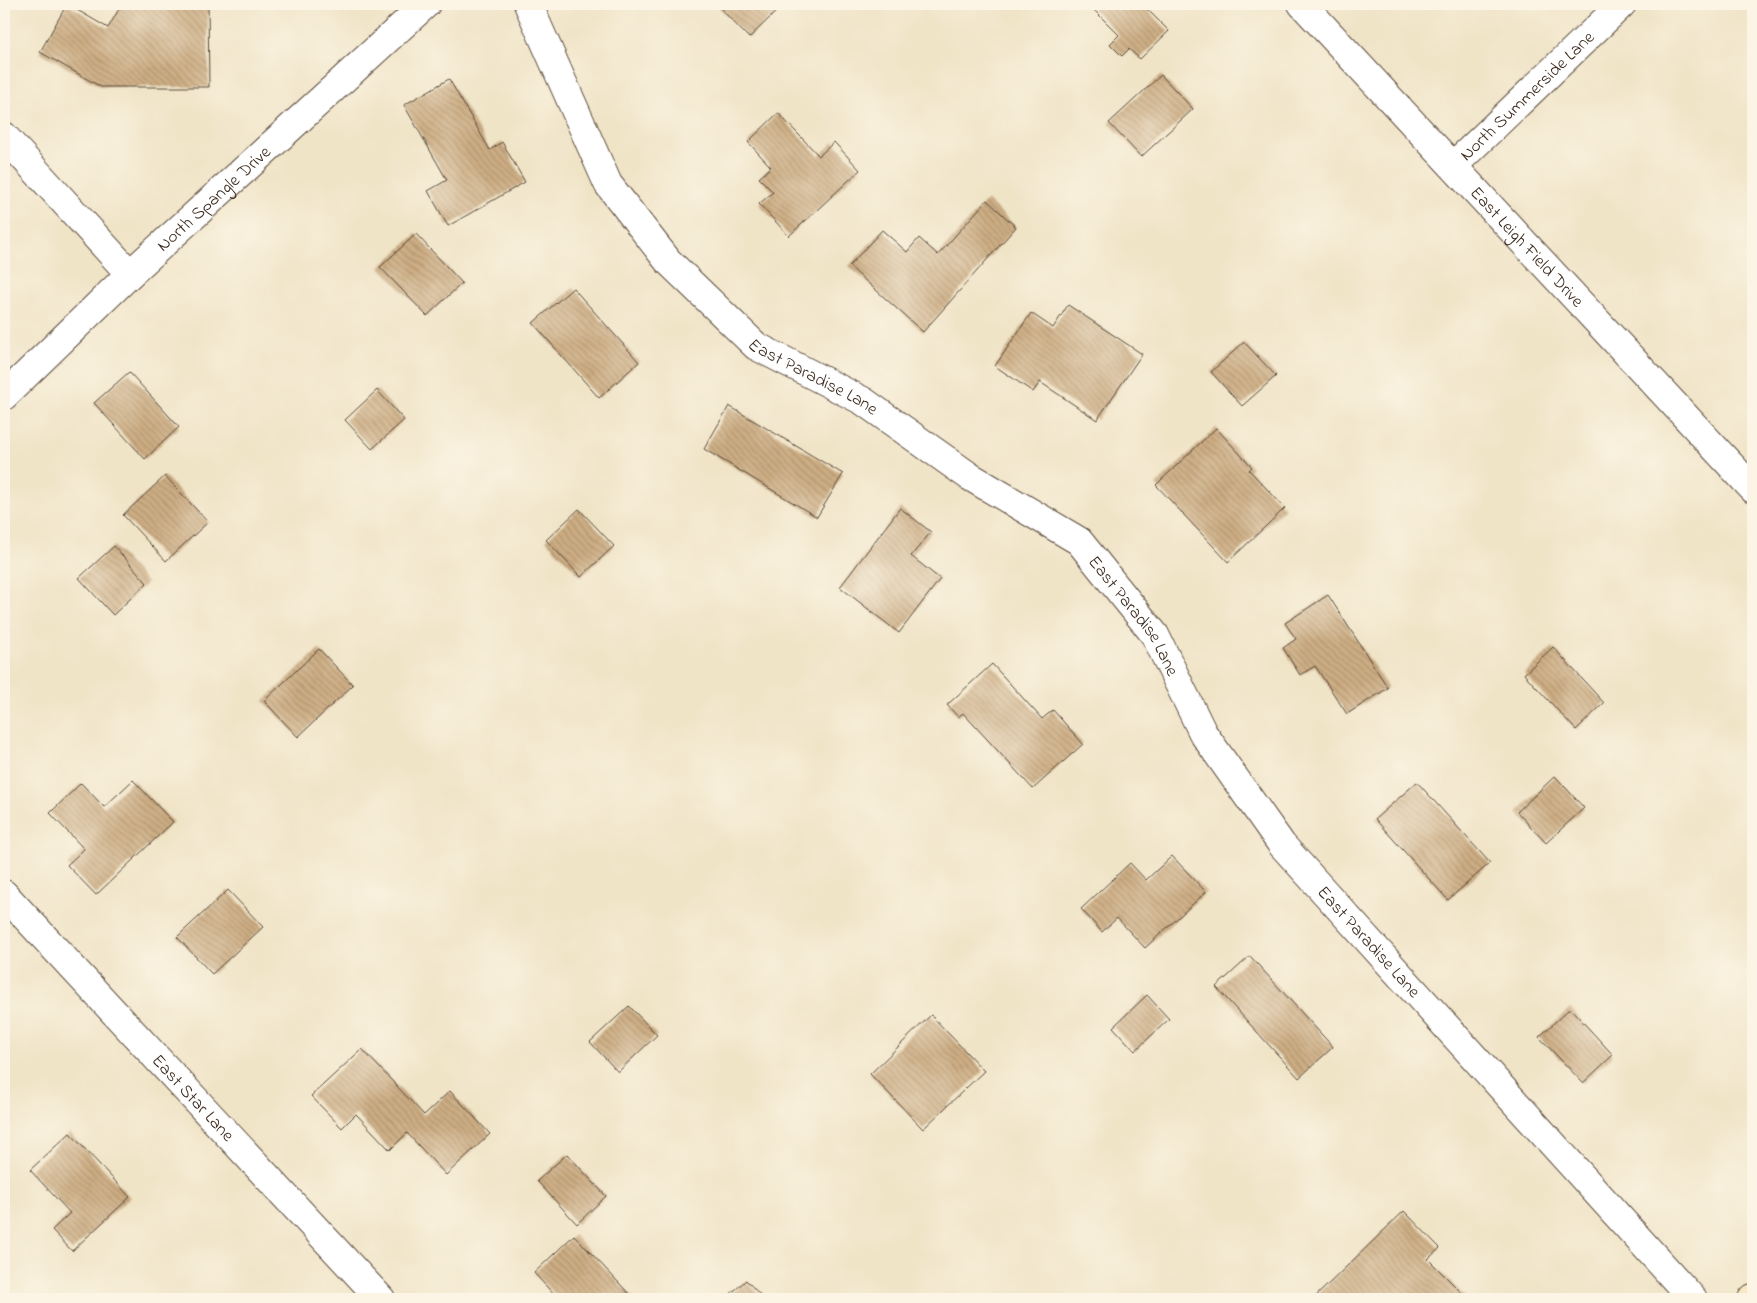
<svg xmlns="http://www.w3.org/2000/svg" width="1757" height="1303" viewBox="0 0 1757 1303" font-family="'Indie Flower',sans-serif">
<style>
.building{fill:url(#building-back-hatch)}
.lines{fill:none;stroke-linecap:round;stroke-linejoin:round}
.minor-casing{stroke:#564637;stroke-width:30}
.tertiary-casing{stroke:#564637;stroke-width:30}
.secondary-casing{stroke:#564637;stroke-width:30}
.minor{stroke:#fff;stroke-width:28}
.tertiary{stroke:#fff;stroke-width:28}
.secondary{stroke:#f8e8c3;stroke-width:28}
.labels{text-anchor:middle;stroke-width:4;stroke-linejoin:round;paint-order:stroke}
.street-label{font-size:18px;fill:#3b2a1e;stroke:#fcf5e5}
</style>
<defs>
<pattern id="building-back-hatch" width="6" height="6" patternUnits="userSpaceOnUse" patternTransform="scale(1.25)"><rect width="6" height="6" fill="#ceae84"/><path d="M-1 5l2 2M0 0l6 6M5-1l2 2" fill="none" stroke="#a88e6b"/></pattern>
</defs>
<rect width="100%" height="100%" fill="#fcf5e5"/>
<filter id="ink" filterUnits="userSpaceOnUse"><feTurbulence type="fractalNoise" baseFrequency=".02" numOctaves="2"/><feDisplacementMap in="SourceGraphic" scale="10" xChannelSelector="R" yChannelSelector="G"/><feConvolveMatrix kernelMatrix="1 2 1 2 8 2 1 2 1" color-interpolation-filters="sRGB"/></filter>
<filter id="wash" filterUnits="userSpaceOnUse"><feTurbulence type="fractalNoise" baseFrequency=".0096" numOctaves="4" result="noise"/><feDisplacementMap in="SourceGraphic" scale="20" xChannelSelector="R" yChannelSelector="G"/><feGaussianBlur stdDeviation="1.12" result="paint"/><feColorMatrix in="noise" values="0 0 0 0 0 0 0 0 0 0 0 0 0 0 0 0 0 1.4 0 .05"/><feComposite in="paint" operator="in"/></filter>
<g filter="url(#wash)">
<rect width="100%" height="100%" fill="#f0e4c7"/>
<g id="blocks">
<path class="building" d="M67,4L108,28L122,4H208L209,87H101L40,52Z
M716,4H784L749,38Z
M1098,4H1142L1169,31L1140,59L1129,49L1122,56L1110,44L1119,35L1093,9Z
M1161,75L1193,109L1141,157L1109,123Z
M449,79L490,150L502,142L525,182L448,226L428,191L447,180L404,105Z
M778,113L819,156L834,142L860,170L789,236L759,204L773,192L759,178L771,167L748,142Z
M987,200L1016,227L923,332L849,266L882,230L907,252L919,238L938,255Z
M416,234L462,283L427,316L380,267Z
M573,288L639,362L599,398L533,323Z
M1068,305L1142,354L1097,420L1040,382L1033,392L995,366L1031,313L1053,328Z
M1244,342L1276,376L1242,406L1211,372Z
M129,372L179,427L145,459L94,403Z
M377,390L404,420L372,449L345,420Z
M729,406L843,474L817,517L704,449Z
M1216,428L1252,467L1249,470L1285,508L1228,562L1156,485Z
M165,476L208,522L166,561L123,515Z
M900,508L931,532L911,556L940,579L899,633L840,587Z
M579,509L614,546L581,577L546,540Z
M114,546L147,583L113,615L79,578Z
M1328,595L1388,688L1347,714L1315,666L1300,675L1283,648L1296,639L1285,623Z
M1553,647L1604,703L1576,730L1524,674Z
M319,649L353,685L298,737L264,701Z
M992,664L1042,719L1053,710L1083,744L1033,789L963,713L958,717L947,705Z
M1555,776L1584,808L1546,843L1517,812Z
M133,780L173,822L96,895L67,865L84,849L50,813L81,783L104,807Z
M1417,782L1490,863L1448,900L1375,819Z
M1172,856L1206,892L1145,948L1117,918L1102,932L1081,909L1130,863L1146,880Z
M228,890L263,927L212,974L177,937Z
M1250,956L1333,1047L1299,1078L1216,987Z
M1147,995L1169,1019L1135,1051L1113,1027Z
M629,1006L657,1035L618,1072L590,1042Z
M1570,1008L1613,1055L1583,1083L1539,1037Z
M931,1015L984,1071L923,1129L870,1074Z
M362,1049L424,1115L450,1091L490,1134L446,1175L407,1133L390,1150L356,1114L342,1128L311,1096Z
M70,1133L130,1197L72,1251L52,1230L70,1213L30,1170Z
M567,1154L606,1196L577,1224L537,1181Z
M1404,1211L1440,1248L1428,1259L1468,1299H1313Z
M574,1235L634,1299H558L534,1273Z
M746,1280L764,1299H725Z"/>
</g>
</g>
<g filter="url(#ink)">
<use href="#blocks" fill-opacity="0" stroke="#564637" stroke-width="1"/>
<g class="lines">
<defs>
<g id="minor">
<path id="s1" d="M528,4L608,184L668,261L756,346L863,401L969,476L1079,541L1155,635L1203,733L1282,845L1693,1299"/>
<path d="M4,136L130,274"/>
<path id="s2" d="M1453,166L1622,4"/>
<path id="s3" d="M4,396L130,274L426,4"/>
<path id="s4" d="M4,894L381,1299"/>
</g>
<g id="tertiary">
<path id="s5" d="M1302,4L1753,489"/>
</g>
<path id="secondary" d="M1752,1299L1753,1298"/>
</defs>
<use href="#minor" class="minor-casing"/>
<use href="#tertiary" class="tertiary-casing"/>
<use href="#secondary" class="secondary-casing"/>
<use href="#minor" class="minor"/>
<use href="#tertiary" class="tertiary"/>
<use href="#secondary" class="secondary"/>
</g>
</g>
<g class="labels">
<g class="street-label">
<text dy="6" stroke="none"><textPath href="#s2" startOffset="102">North Summerside Lane</textPath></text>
<text dy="6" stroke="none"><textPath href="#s3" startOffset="288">North Spangle Drive</textPath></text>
<text dy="6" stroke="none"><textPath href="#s5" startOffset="331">East Leigh Field Drive</textPath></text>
<text dy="6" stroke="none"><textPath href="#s1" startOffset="482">East Paradise Lane</textPath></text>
<text dy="6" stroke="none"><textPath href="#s1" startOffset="888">East Paradise Lane</textPath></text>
<text dy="6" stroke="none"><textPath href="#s1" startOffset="1292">East Paradise Lane</textPath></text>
<text dy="6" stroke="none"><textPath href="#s4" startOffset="278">East Star Lane</textPath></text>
</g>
</g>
<rect width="1757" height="1303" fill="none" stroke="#fcf5e5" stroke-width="20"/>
</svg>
